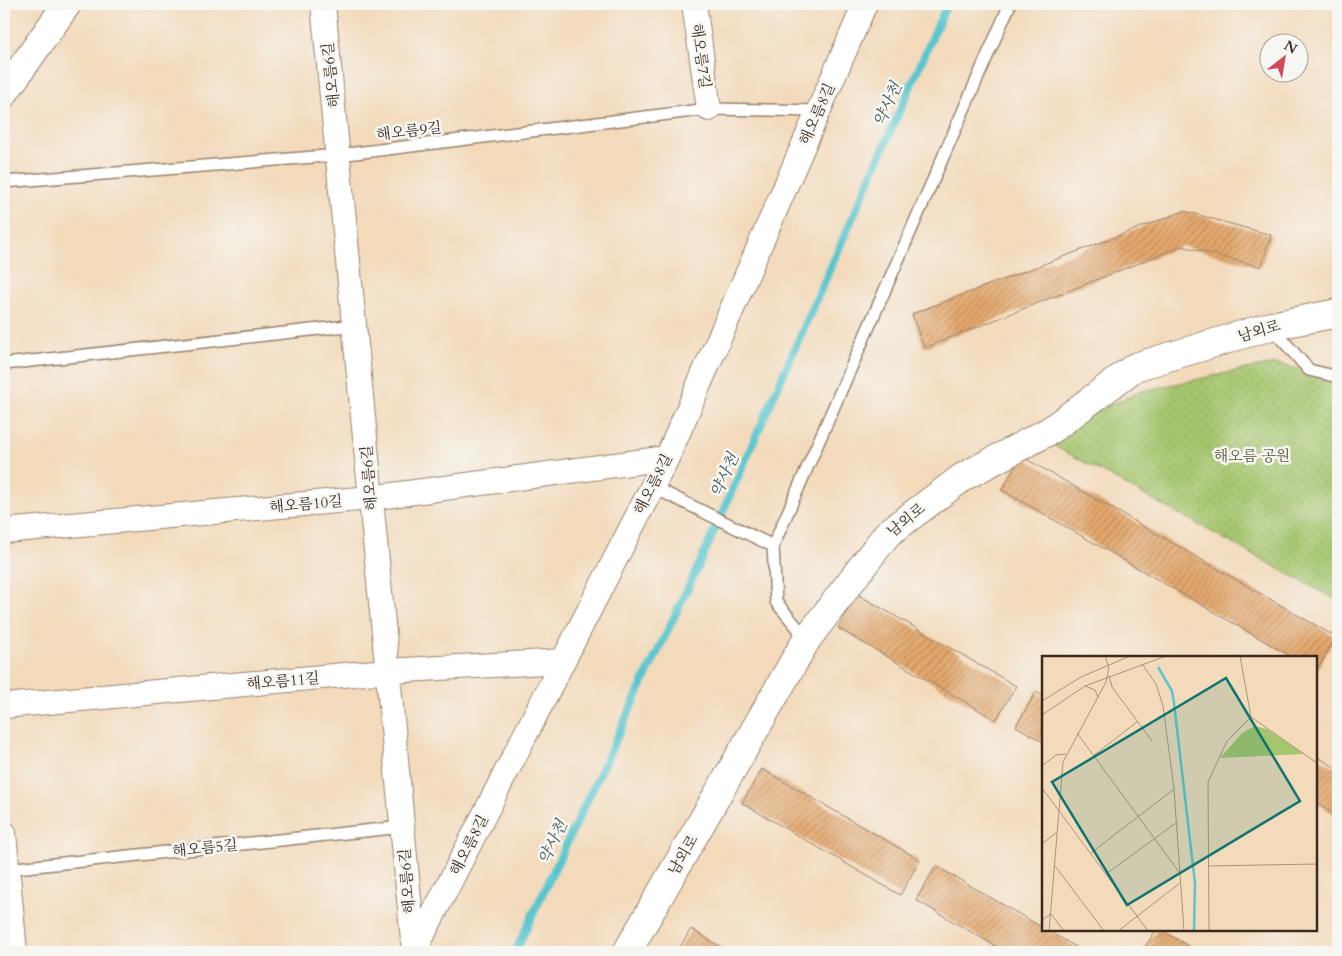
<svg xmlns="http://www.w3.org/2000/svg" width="1342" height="956" viewBox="0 0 1342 956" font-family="Cardo,'Noto Serif KR',serif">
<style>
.grass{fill:url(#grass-dots);stroke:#707846}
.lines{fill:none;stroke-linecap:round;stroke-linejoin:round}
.stream{stroke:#59c6ce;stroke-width:8}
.building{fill:url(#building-hatch)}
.lane-casing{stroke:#97826c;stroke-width:14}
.street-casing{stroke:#97826c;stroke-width:26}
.secondary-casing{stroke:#97826c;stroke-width:30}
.lane{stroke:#fff;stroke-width:11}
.street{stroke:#fff;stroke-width:24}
.secondary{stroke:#fff;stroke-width:28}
.labels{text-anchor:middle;stroke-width:5;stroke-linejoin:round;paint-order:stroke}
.street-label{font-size:15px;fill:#3b2a1e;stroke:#f6f6f2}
.park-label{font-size:15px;fill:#5b5836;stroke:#f6f6f2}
.water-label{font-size:16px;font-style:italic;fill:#445953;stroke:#f6f6f2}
.inset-river{fill:none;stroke:#59c6ce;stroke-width:2.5}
.inset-road{fill:none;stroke:#a9947c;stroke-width:1}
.view{fill:#0f766e;fill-opacity:0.15;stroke:#0f766e;stroke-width:2.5}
.inset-edge{fill:none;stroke:#3b2a1e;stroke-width:2.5}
</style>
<defs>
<pattern id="grass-dots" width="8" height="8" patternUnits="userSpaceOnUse" patternTransform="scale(1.25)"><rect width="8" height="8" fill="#a5c56d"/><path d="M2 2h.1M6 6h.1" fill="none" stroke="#8fa95e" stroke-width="1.8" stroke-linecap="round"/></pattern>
<pattern id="building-hatch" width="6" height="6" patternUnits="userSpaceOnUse" patternTransform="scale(1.25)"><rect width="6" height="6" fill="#e4a86d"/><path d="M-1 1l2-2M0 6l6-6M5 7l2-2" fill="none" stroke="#ba8959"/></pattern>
</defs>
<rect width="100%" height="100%" fill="#f6f6f2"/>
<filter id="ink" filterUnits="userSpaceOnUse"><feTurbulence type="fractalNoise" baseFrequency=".02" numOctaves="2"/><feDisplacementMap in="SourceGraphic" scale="10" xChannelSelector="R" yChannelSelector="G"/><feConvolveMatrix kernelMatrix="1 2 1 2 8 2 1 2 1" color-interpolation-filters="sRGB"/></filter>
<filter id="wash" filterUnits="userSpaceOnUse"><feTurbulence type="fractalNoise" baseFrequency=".0096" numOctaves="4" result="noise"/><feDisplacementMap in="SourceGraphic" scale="20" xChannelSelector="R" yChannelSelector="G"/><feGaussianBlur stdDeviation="1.12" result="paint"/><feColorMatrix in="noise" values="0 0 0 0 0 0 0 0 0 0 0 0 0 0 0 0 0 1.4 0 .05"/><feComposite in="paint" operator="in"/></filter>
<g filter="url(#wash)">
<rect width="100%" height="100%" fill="#f3dabb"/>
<path class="grass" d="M1276,364L1338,377V601L1038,437L1142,391L1246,369Z"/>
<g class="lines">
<path class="stream" d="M515,952L704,554L947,4"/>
</g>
<g id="blocks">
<path class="building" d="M1184,211L1271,235L1261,267L1182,246L924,348L912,314Z
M1021,456L1336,637L1316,672V657H1292L1002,490Z
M857,594L1016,686L996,720L838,628Z
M1036,692L1043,696V742L1016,726Z
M1316,756L1338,769V817L1316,803Z
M762,769L920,860L900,895L742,803Z
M936,866L1043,928V930H1046L1085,952H1006L916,900Z
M691,929L729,952H677Z
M1156,930H1161L1199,952H1142Z"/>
</g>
</g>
<g filter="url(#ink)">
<use href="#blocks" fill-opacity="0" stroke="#97826c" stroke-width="1"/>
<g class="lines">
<defs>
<path id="lane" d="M4,182L339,155L709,109L818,111
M1272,328L1309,370L1338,377
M4,364L356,325
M653,487L773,546
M807,639L776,602L773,546L1010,4
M7,869L402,827"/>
<path id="street" d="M323,4C356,320 384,636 414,952
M694,4L709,109
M4,531L370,498L667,458
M4,706L387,671L563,661
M4,833L15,952
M414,952L667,458L865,4"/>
<path id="secondary" d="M4,93L67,4
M627,952L807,639L887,534L963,477L1051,430L1135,367L1271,326L1338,313"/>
</defs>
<use href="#lane" class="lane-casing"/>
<use href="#street" class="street-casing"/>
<use href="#secondary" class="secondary-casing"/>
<use href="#lane" class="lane"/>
<use href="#street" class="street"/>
<use href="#secondary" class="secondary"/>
</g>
</g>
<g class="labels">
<g class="street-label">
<text transform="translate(701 56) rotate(82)" y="5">해오름7길</text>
<text transform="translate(331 75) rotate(-96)" y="5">해오름6길</text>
<text transform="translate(817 114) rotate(-66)" y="5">해오름8길</text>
<text transform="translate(409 131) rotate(-7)" y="5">해오름9길</text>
<text transform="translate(1259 331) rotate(-16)" y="5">남외로</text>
<text transform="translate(369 478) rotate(-95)" y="5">해오름6길</text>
<text transform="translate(653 484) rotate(-63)" y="5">해오름8길</text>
<text transform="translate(306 504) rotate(-5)" y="5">해오름10길</text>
<text transform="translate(906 520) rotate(-39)" y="5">남외로</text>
<text transform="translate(283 681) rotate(-5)" y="5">해오름11길</text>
<text transform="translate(469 845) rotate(-63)" y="5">해오름8길</text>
<text transform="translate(205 848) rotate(-6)" y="5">해오름5길</text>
<text transform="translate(683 855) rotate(-60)" y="5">남외로</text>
<text transform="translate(407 881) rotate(-95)" y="5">해오름6길</text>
</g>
<g class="park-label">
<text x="1252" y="461">해오름 공원</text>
</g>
<g class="water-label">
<text transform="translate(887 104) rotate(-66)" y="6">약사천</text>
<text transform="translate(724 475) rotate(-66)" y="6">약사천</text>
<text transform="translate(552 842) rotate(-65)" y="6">약사천</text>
</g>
</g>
<g transform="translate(1042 656)">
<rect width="275" height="275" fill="#f3dabb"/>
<path d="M213,70L225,73L262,98L178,102L200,77Z" fill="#a5c56d"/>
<path class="inset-river" d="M116,11L130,35L132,47L153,227L152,275"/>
<path class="inset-road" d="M198,0L209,61M100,8L114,28L121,50L132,133L142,275M67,20L70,31L110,85M43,30L53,34L56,41M0,45L39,21L88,0M0,59L43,30L124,0M209,61L275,107M35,77L137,216M51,100L95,66M0,110L14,99L24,98M0,132L106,275M0,188L15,176M49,197L132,133M13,210L62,275M166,210L275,208M64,218L134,167M0,264L9,258L22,275M7,275L21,106L64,26L67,12L63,0M76,275L138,227M167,275L166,126L185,85L209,61"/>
<path class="view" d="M184,22L258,145L85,249L10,126Z"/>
<rect width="275" height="275" class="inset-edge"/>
</g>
<rect width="1342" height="956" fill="none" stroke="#f6f6f2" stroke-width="20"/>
<g transform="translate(1284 58) rotate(31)"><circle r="24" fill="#f6f6f2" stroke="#aba49d"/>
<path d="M0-4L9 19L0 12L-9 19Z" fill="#d1495b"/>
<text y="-8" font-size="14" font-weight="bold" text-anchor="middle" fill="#3b2a1e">N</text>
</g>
</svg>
